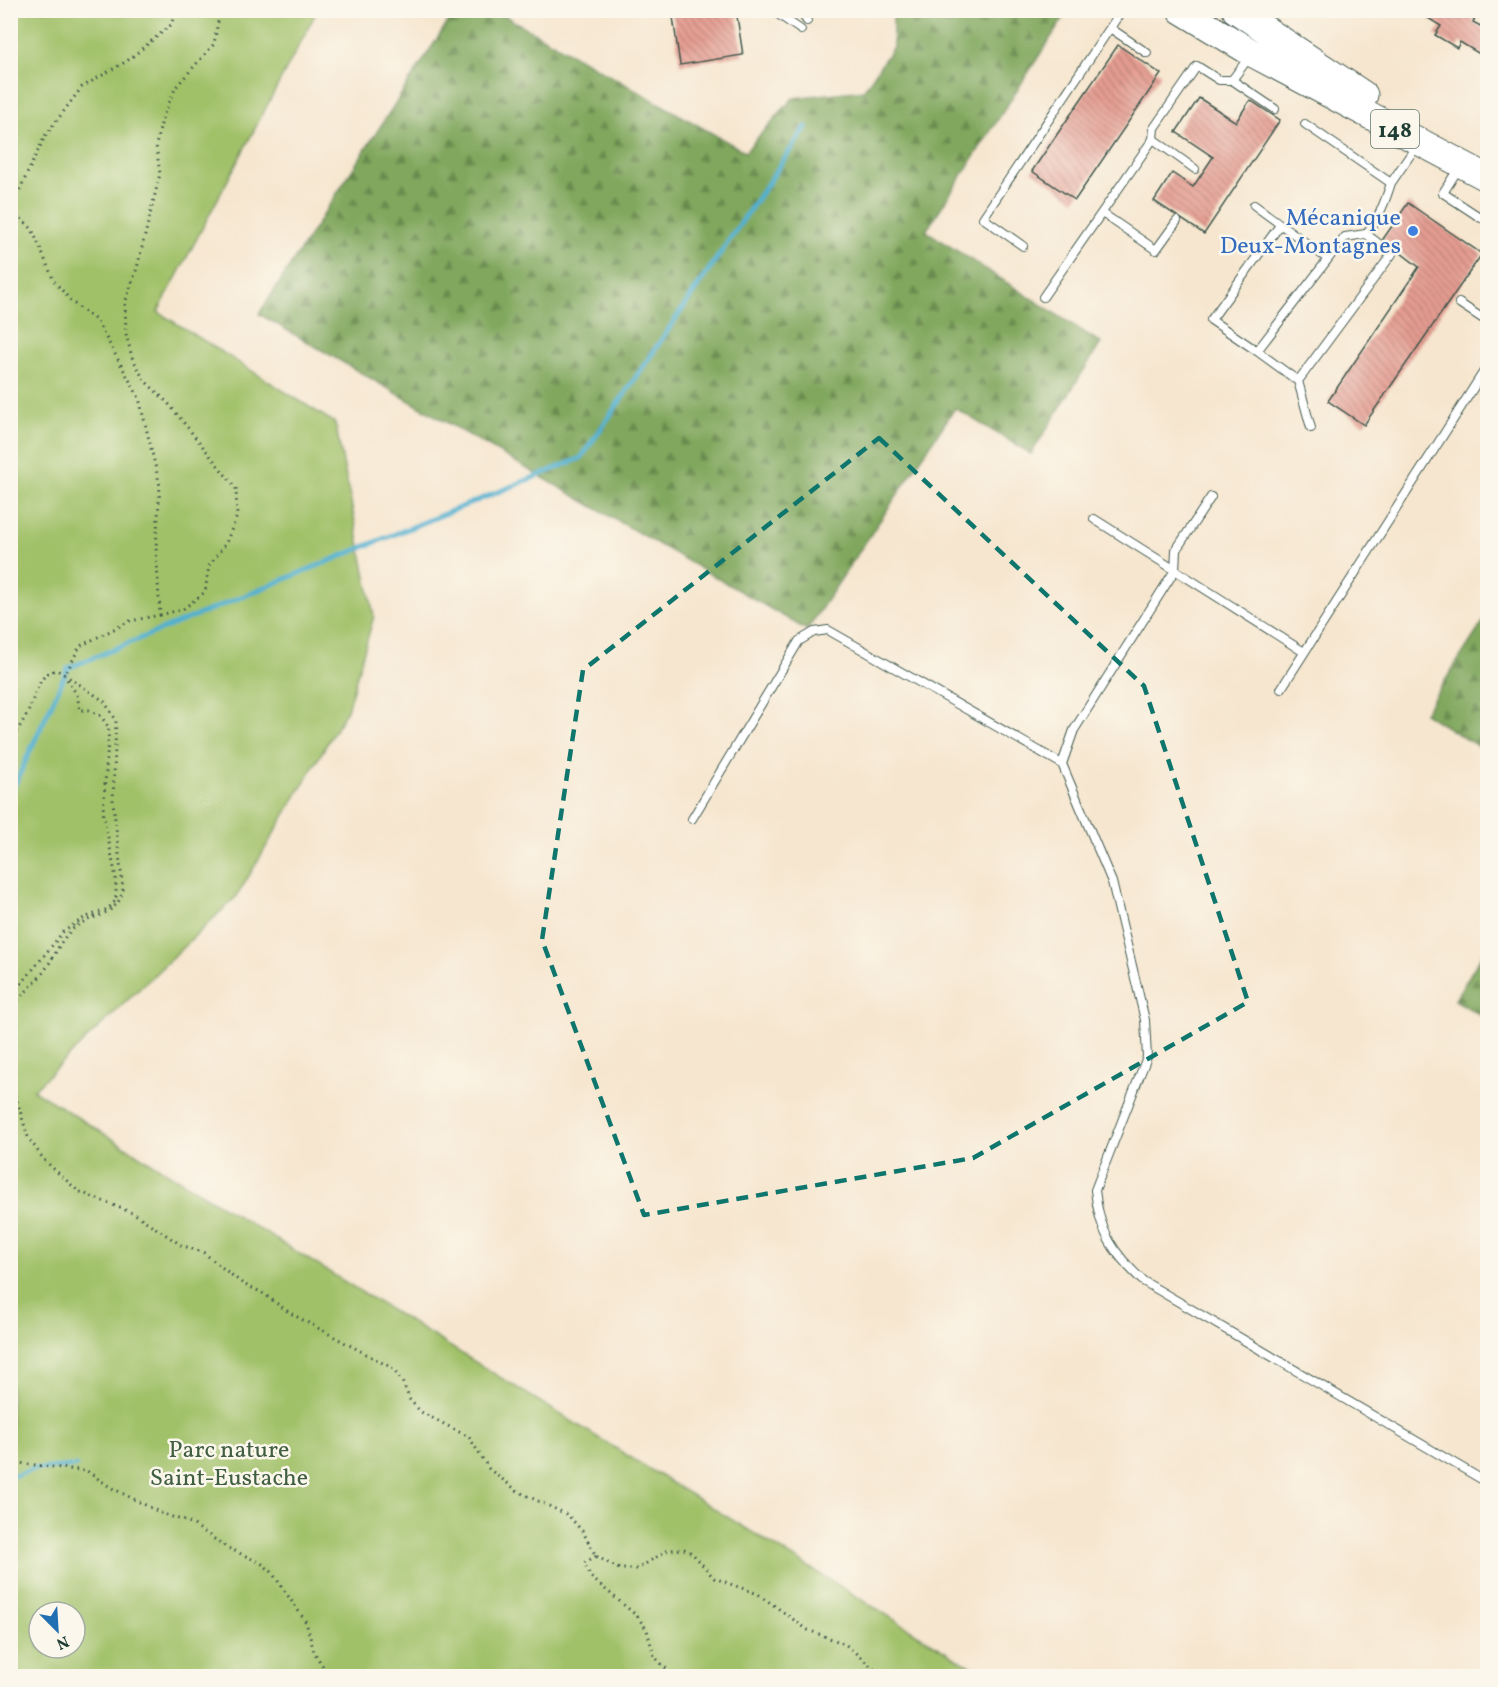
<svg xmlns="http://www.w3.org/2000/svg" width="1498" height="1687" viewBox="0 0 1498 1687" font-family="Vollkorn,serif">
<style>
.forest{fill:url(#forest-firs);stroke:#507248;stroke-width:1.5}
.park{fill:#a1c169;stroke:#607f4e;stroke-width:1.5;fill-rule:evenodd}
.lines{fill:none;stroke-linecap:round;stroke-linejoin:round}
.stream{stroke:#51b0d0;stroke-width:5}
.building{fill:url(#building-back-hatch)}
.service-casing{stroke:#3f564b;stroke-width:10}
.primary-casing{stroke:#3f564b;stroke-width:29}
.path{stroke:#3f564b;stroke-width:3;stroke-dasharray:1.5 4.5;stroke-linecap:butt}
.service{stroke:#fff;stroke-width:8}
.primary{stroke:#fff;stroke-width:27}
.marked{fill:none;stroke:#0f766e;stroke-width:4.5;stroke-dasharray:12 8;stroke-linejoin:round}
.shop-dot{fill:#3f7fe0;stroke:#fbf7ec;stroke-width:2}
.labels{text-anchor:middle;stroke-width:5;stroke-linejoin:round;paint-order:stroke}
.shield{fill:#fbf7ec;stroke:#61756b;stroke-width:1.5}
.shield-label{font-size:22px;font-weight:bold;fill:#1f3d34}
.shop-label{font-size:24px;fill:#366cbe;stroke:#fbf7ec;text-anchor:end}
.park-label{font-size:24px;fill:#405e41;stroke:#fbf7ec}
</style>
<defs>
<pattern id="forest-firs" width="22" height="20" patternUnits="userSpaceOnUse" patternTransform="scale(1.5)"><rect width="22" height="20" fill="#80a75d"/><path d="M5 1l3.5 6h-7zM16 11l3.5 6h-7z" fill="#68894e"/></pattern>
<pattern id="building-back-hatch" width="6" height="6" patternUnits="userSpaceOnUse" patternTransform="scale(1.5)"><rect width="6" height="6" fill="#e59c91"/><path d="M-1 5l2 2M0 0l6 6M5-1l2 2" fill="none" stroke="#b98077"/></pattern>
</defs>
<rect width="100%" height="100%" fill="#fbf7ec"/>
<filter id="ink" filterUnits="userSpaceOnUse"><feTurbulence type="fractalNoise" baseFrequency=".0167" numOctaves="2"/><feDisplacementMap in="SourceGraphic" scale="12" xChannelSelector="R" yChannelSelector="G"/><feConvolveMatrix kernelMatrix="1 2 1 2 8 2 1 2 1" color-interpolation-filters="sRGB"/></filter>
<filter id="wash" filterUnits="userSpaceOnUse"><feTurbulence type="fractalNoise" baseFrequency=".008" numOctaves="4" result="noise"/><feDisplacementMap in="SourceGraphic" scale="24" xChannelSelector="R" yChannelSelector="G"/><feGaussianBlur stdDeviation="1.35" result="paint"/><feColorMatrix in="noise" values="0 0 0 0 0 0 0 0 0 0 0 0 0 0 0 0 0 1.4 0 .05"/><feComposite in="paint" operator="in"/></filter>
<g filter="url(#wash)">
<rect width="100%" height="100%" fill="#f6e6cf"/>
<path class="forest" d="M455,11H496L745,152L793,98L864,90L893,47V11H1068L926,231L1101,343L1031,454L955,408L807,630L259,314Z
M1487,616V752L1424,713Z
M1487,946V1019L1455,1000Z"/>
<path class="park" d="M11,10L317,11L158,312L335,423L374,616L347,710L237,896L33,1090L986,1676H11ZM39,1612H75V1648H39Z"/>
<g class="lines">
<path class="stream" d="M10,795L68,668L581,458L806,127
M10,1477L34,1469L76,1466"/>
</g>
<g id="blocks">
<path class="building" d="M672,10H736L743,55L680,65Z
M1415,10H1463L1475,18L1473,22L1488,30V59L1460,42L1457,48L1435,35L1441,26Z
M1118,45L1161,74L1075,200L1032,171Z
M1199,98L1236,122L1250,100L1280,120L1204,234L1154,201L1172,173L1193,187L1213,157L1176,132Z
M1408,203L1482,254L1364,425L1328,401L1419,267L1383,239Z"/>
</g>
</g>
<g filter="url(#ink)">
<use href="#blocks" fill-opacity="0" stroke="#3f564b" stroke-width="1.5"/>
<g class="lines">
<defs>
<path id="service" d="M772,10L801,30
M799,10L807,21
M1110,28L1147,53
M1232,80L1275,109
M1305,124L1391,183L1417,145
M1153,139L1195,169
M1460,166L1443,193L1481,218L1488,208
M1254,205L1328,259
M1102,213L1156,250L1177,221
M1366,234L1392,254L1298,381L1257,351L1345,237L1366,234C1379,218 1385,202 1391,183
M1023,246L983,218L1122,10
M1043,297L1153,139L1154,128L1197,66L1219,80H1232L1250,56
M1459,303L1488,322
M1257,351L1211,320L1280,225
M1298,381L1311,428
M1094,519L1175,570L1176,550L1211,497
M1304,652L1175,570L1074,730L1062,764L1112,882L1145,1020L1147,1057L1095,1190C1099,1232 1113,1253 1143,1281L1488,1483
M1281,689L1488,365
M692,819L799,641L814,632L828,630L1062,764"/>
<path id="primary" d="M1181,10L1252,53L1488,178
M1236,10L1364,95"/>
</defs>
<use href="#service" class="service-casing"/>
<use href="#primary" class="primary-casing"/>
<path class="path" d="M160,615L183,609L205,592L209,566L226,543L237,516L236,488L168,403L144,380L132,357L126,334L125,303L137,268L160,174L156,145L163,116L176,87L214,44L220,10
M10,742C16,732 23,722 28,712C35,698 38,672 57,670L65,675L80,646L130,621L160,615L156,547L160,486L139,398L97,321L73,303L54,281L32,229L11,208L45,136L82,87L127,61L171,25L176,10
M10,998L63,932L84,918L108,909L116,900V878L103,812L109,728L101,716L89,710H80L77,695L65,676
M10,1009C21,996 32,986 42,974C54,959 59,940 74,928C93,913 118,917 123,889L113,802L116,720L104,701L65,675
M10,1078L28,1137L44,1160L78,1191L135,1214L181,1245L204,1253L243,1284L261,1292L290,1313L392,1368L402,1381L410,1400L421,1412L469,1437L489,1469L519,1492L568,1515L583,1532L596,1556L619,1569H637L668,1550L684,1549L692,1553L714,1578L758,1594L808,1630L845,1644L882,1676
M10,1462L87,1471L110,1487L163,1514L191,1523L226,1547L261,1563L271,1571L306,1622L314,1652L329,1676
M596,1556L584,1563L592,1578L637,1616L647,1630L654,1656L673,1676"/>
<use href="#service" class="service"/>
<use href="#primary" class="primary"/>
</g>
</g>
<path class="marked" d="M879,438L1144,686L1248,1002L973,1158L644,1215L542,940L583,670Z"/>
<circle class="shop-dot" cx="1413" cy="231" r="6"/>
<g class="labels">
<rect class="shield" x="1371" y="110" width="48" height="38" rx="4.5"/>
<g class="shield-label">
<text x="1395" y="137">148</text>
</g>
<g class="shop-label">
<text x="1401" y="225">Mécanique<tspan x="1401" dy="28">Deux-Montagnes</tspan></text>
</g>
<g class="park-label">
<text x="229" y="1457">Parc nature<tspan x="229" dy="28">Saint-Eustache</tspan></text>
</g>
</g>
<rect width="1498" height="1687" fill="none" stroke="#fbf7ec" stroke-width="36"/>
<g transform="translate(57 1630) rotate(156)"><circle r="28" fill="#fbf7ec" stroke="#a3ada2" stroke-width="1.5"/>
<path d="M0-4.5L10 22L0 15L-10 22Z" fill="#1f6fb2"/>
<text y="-9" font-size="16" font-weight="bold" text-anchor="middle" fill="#1f3d34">N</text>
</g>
</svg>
